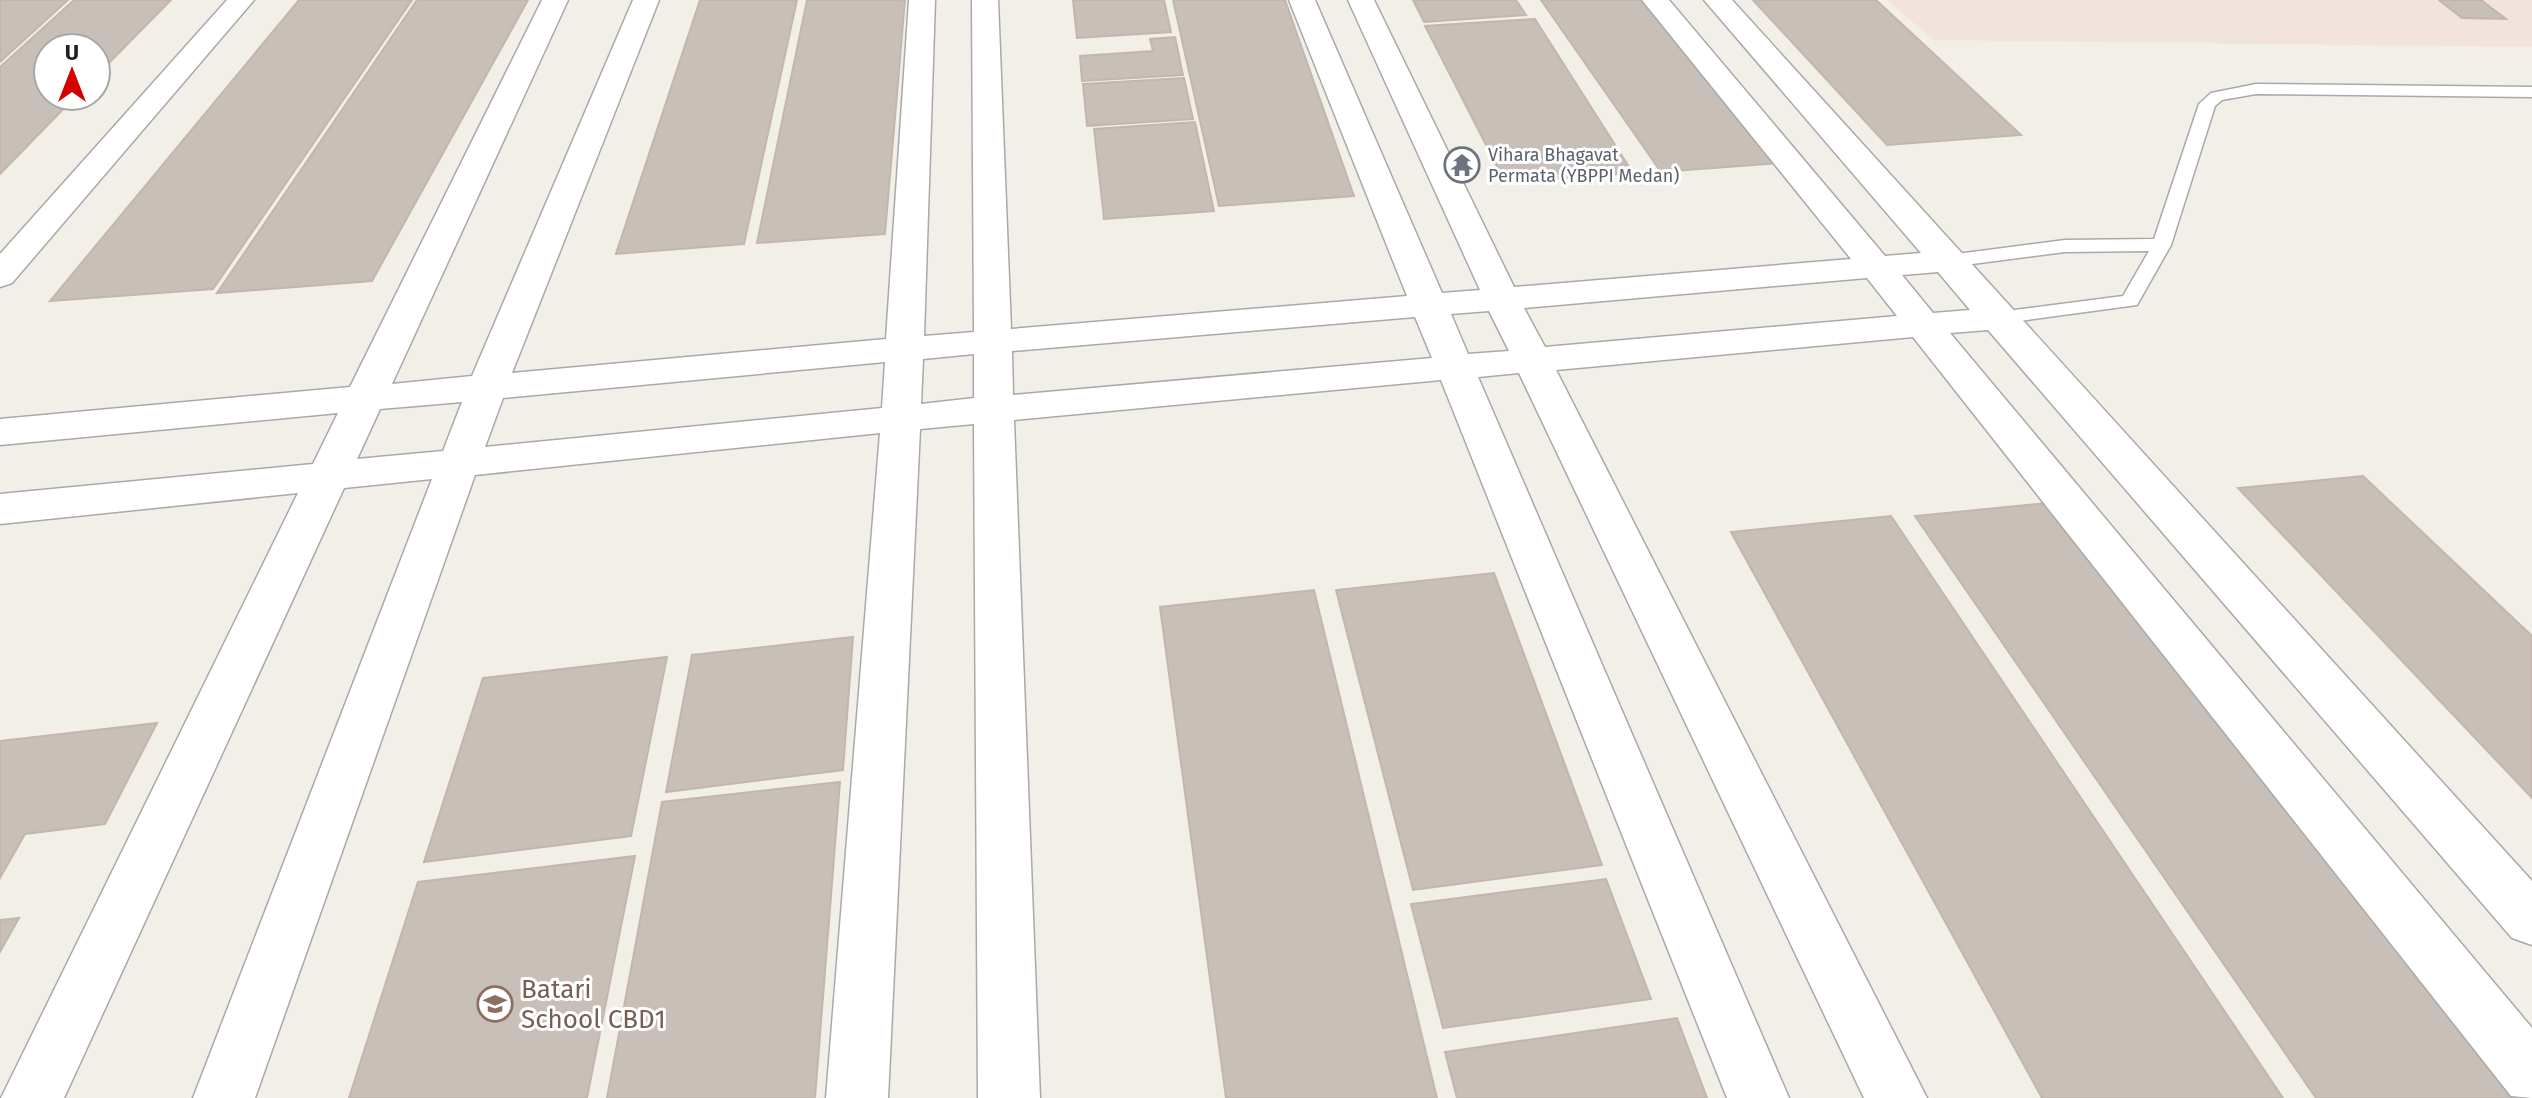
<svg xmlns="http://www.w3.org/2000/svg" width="2532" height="1098" viewBox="0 0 2532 1098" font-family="'Fira Sans',sans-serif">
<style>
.military{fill:#f3e3dd}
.building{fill:#c7bfb8;stroke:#c4b6ab;stroke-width:2}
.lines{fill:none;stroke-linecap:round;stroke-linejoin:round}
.lane-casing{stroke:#a9a9a9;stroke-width:3}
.street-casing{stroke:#a9a9a9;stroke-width:3}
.lane{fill:#fff;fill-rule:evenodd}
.street{fill:#fff;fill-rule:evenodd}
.labels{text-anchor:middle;stroke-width:6;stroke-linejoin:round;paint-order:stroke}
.far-worship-label{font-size:18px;fill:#5b616d;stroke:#fff;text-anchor:start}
.near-education-label{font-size:26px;fill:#785e54;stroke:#fff;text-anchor:start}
</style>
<rect width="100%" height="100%" fill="#f2efe9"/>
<path class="military" d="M1887,0H2532V47L1933,40Z"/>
<path class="building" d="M0,0H68L0,62Z
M74,0H171L96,76V48H48V96H76L0,174V67Z
M299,0H412L213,289L50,301Z
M417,0H528L372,281L217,293Z
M700,0H797L744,244L616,254Z
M807,0H905L885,234L757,243Z
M1073,0H1164L1171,32L1077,38Z
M1173,0H1285L1354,196L1219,206Z
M1413,0H1516L1526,15L1424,22Z
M1541,0H1646L1780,163L1661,172Z
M1753,0H1876L2021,135L1887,145Z
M2439,0H2481L2506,19L2462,18Z
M1535,19L1633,173L1505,182L1425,26Z
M1175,37L1183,75L1082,81L1080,56L1153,51L1150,39Z
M1184,78L1193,119L1087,126L1083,84Z
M1195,122L1214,211L1104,219L1094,129Z
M2363,476L2532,636V798L2238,488Z
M2058,502L2532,1092V1098H2316L1915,516Z
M1891,516L2283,1098H2042L1731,532Z
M1494,573L1602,865L1413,890L1336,590Z
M1314,590L1437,1098H1226L1160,607Z
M853,637L843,770L666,792L692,655Z
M667,657L631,836L424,862L483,678Z
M157,723L105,824L25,834L0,878V741Z
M840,782L815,1098H607L662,802Z
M635,856L587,1098H349L418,882Z
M1606,879L1651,999L1443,1028L1411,904Z
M19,918L0,952V920Z
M1677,1018L1707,1098H1457L1445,1052Z"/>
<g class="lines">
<defs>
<path id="lane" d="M2256,84L2532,87V97L2256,94L2222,100L2215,106L2171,245L2137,305L1998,324L1988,318L1998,312L2123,296L2149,251L2065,252L1949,267L1939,261L1949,255L2065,240L2154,239L2199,104L2211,93Z"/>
<path id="street" d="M227,0H254L12,283L0,287V254Z
M542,0H568L392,384L472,376L633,0H659L512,373L886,339L909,0H935L924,336L974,332L972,0H998L1011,329L1407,296L1289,0H1315L1442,293L1480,290L1348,0H1374L1514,287L1851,259L1642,0H1669L1885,256L1921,253L1704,0H1732L2532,881V945L2512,938L1988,330L1950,333L2532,1028V1098L2511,1096L1913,337L1556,370L1927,1098H1864L1519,373L1478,377L1789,1098H1727L1441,380L1014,420L1040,1098H978L974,424L920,429L888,1098H826L880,433L475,475L255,1098H193L432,479L344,488L64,1098H1L298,493L0,524V494L313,464L338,413L0,445V419L350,387ZM1938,272L1970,310L1933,313L1902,275ZM1867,278L1897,316L1545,347L1524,308ZM1489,311L1509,351L1468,354L1451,314ZM1415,317L1432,358L1013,395L1012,351ZM974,354V398L921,404L923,359ZM885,362L882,408L485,447L503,398ZM462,402L443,451L357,459L380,409Z"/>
</defs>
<use href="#lane" class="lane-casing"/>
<use href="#street" class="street-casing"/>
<use href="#lane" class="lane"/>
<use href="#street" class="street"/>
</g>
<defs>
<symbol id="temple-ring" viewBox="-11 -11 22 22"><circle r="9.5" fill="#fff" stroke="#6b7280" stroke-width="1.5"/><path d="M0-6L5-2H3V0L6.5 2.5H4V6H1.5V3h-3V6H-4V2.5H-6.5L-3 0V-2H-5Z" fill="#6b7280"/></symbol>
<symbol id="school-ring" viewBox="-11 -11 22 22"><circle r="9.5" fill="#fff" stroke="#8d6e63" stroke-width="1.5"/><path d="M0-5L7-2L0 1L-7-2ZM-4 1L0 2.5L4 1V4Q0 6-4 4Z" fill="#8d6e63"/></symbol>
</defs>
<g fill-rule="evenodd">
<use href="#temple-ring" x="1442" y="145" width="40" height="40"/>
<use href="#school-ring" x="475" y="984" width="40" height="40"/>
</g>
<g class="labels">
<g class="far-worship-label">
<text x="1488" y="161">Vihara Bhagavat<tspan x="1488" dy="21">Permata (YBPPI Medan)</tspan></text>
</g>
<g class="near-education-label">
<text x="521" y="998">Batari<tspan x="521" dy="30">School CBD1</tspan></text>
</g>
</g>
<g transform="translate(72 72)"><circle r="38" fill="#ffffff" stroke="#a7a7a7" stroke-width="2"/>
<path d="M0-6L14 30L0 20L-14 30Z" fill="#d40000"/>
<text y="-12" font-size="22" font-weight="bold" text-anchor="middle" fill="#222222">U</text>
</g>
</svg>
